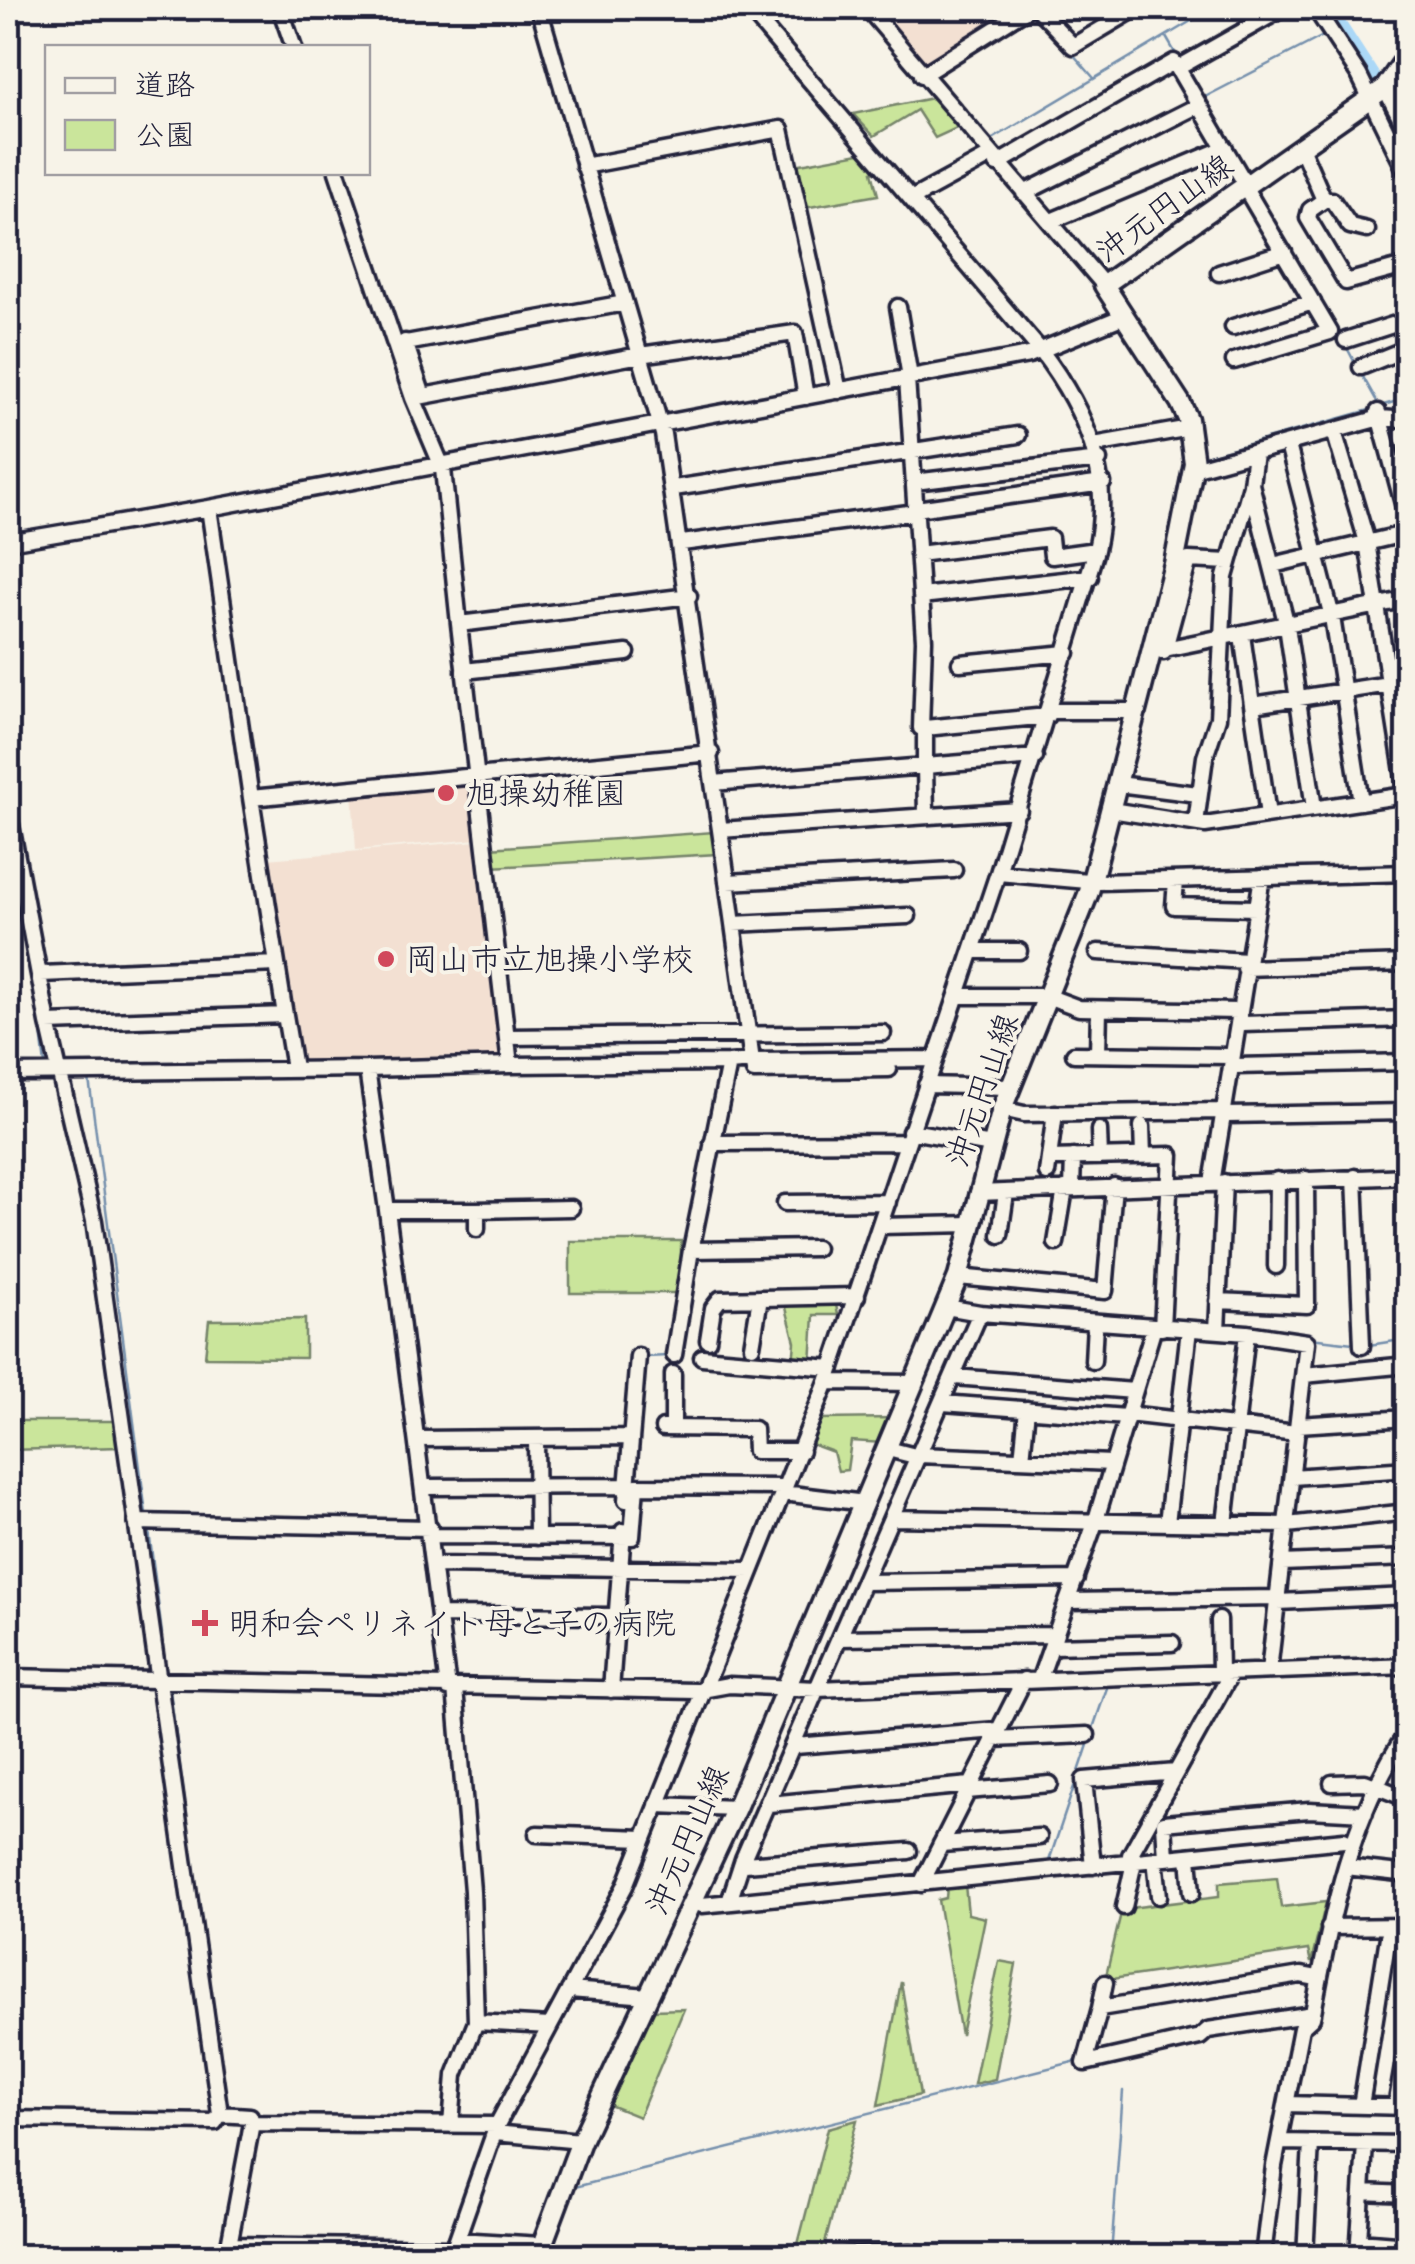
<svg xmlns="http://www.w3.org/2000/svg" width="1415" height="2264" viewBox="0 0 1415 2264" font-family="Pangolin,'Klee One',sans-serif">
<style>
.built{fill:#f3e0d2}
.green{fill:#cae59b;stroke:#76846b;stroke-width:2.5}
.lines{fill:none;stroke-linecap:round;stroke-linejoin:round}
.stream{stroke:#748fac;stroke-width:2.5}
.river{stroke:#abd8f7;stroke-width:18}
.minor-casing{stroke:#22223b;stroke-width:21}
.major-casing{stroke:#22223b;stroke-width:25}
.minor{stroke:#f7f3e8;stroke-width:14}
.major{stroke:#f7f3e8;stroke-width:18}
.poi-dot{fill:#d1495b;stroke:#f7f3e8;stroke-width:4}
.labels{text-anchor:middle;stroke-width:8;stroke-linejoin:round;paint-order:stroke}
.street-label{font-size:32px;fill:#22223b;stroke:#f7f3e8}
.poi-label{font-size:32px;fill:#22223b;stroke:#f7f3e8;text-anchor:start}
</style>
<rect width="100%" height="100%" fill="#f7f3e8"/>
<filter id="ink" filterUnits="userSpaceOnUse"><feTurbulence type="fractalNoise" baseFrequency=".01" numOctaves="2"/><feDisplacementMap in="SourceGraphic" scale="20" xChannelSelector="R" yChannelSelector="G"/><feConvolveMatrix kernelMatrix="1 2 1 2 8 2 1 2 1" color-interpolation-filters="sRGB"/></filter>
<g filter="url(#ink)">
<path class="built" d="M905,8H1024L946,59L923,66L887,28Z
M471,783L477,839L356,850L352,792Z
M477,841L499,1062H297L267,859Z"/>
<path class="green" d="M937,97L959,127L935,138L917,110L874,136L853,114Z
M870,151L885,169L872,172L878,195L804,208L795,165Z
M714,832L717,854L492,867L490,848Z
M570,1241H681V1293H570Z
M835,1300L838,1315H814L811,1364L793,1363L795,1342L785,1304Z
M305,1319V1358L205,1357L209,1320Z
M895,1418L884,1443L851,1441L847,1470L838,1471L833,1452L811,1444L821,1419Z
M8,1421H112L117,1423L121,1447L8,1450Z
M1277,1878L1281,1907L1326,1902L1311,1963L1308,1950L1105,1980L1122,1909L1219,1897V1883Z
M965,1885L968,1914L985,1918L961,2035L938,1900L946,1898L947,1887Z
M999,1961L1016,1964L995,2079L974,2084Z
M901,1982L920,2095L878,2105Z
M684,2009L639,2117L607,2104L652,2010Z
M857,2120L823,2251L795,2256L828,2128Z"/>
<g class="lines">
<path class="stream" d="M1166,37L1177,56
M1072,53L1093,77
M812,72L904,180
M1353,78L1360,93
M1394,95L1408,90
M1203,98L1325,35
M991,140L1213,8
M1404,181L1408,190
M1254,189L1341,337
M1345,344L1355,363
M1362,375L1380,407
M1380,406L1408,398
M1202,457L1373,409
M1387,612L1408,754
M8,723L19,831
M27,873L37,921
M24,931L28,952
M39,1014L45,1065
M375,1078L380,1111
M89,1079L146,1514
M1310,1338L1353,1343
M1369,1345L1408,1339
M646,1357L668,1356
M432,1505L434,1522
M149,1531L162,1634
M437,1543L439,1559
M441,1572L446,1609
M448,1622L454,1678
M1224,1666L1246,1665
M1049,1672L1216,1666
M934,1678L1036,1672
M508,1680L605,1682
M618,1682L697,1683
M170,1691L225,2102
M1092,1731L1109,1682
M1371,1777L1408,1719
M1361,1805L1366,1789
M1048,1864L1090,1739
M1311,1973L1327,1913
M1306,2006L1310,1980
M571,2188L1081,2060
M1111,2256L1123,2091
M1271,2256L1283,2154"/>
<path class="river" d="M1326,8L1372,79L1408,157"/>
<defs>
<path id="minor" d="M280,8L294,48
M539,8L663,434L713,783
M748,8L1041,351C1087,412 1113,474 1096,550L998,873
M867,8L1104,285
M1037,8L1073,46L1137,8
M1315,8L1359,75L1408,176
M1185,64L1284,8
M922,75L1027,9
M1385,88L1400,117L1408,116
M1301,147L1324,200L1310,210L1308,218L1346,282L1408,265
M997,164L1174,62L1246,185
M584,166L781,129L839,391
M337,172L413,398L443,469L459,624L689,596
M1024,193L1199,105
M913,198L990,156
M1324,200H1332L1350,226L1367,230
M1051,221L1225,148
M1219,273L1284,252
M898,307L910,377
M1233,327L1313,302
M1346,340L1408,320
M405,342L423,396
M395,345L625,303
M1234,361L1330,332L1244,186
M1361,367L1408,348
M907,378L924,640L921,728H925
M413,398L640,355L795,333L806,397
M1378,412L1408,522
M1334,431L1367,542L1408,804
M1094,445L1190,428
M1288,445L1332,617L1361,802
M1255,453L1251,484L1287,626L1314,808
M1193,469L1380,418L1408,420
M914,482L1099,460
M674,488L1018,435
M209,508L1029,355L1124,316
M916,509L1103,483
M8,542L209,508L251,798
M682,543L916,512
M918,554L1050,538L1052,556L1096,550
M1273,565L1408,533
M921,596L1090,577
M459,624L510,1065L729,1063L691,1250
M1242,635L1268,815
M1150,652L1408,599
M1164,652L1189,560L1229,562
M960,663L1067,653
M464,671L627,653
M1253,705L1389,684
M1049,711H1136
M1035,757L925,766V728L1047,716
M1118,784L1198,794
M8,809L48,1023L94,1221L220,2114
M1111,810L1205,825L1406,795
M1196,823L1205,757L1218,718L1225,577L1251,485
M720,830L713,783L925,766L926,815
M1176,881L1174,906L1256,908
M727,882L954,870
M733,924L908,916
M972,951H1019
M1098,952L1247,961
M1245,968L1408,963
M41,974L276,964
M957,996H1047L1079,1008L1238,1011
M285,1015L251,798L711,753
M48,1023L285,1015L294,1068
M1243,1024L1408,1019
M507,1037L883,1033
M1098,1053L1099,1009
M1074,1054L1230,1056
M935,1059L752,1061L720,830L1019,810
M729,1063L752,1061L754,1071L889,1069
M1235,1066L1408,1062
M367,1069L510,1065
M8,1073L367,1069L387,1210
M926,1085L1009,1087
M1002,1109L1024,1114L1222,1111L1227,1115L1408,1112
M1142,1126L1143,1156
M1099,1130L1100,1157
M910,1131L992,1145
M712,1143L907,1142
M1049,1158L1171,1155L1162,1328
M1047,1173L1055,1113
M1355,1177L1362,1346
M1212,1183L1262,877
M1072,1189L1073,1157
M978,1193L1408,1176
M785,1203L888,1202
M880,1226L971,1224
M477,1229V1210L571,1208
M1000,1235L1006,1193
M1056,1243L1065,1189
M1276,1266L1277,1180
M958,1277L1105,1291L1114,1186
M1218,1301L1307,1305L1306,1179
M980,1313L1247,1333L1307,1342L1269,1671
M1217,1331L1224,1182
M708,1340L713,1308L720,1299L857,1296
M752,1346L760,1298
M674,1355L691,1250L816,1248
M702,1357L832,1368
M1093,1361L1095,1323
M1304,1375L1408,1365
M954,1377L1134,1391
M827,1382L998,873L1099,882L1408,873
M943,1403L1126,1417
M1127,1414L1297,1433
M1298,1425L1408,1418
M663,1428L754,1429L755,1451H801
M673,1428V1374
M536,1438L537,1537
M419,1439L631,1437
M888,1449L919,1457
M919,1455L1112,1463
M1022,1459L1027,1409
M1292,1477L1408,1469
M425,1487L627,1486
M783,1493L865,1503
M626,1500L638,1356
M892,1518L1287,1525L1408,1512
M136,1522L430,1528
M1167,1523L1189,1329
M1225,1524L1247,1333
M431,1536L632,1537L636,1486L785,1487
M1282,1563L1408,1558
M436,1565L751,1570
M864,1582L1076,1579
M1068,1601L1278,1598
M1278,1602L1408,1596
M442,1615L615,1616
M1219,1620L1220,1672
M839,1638L1055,1635
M1052,1646L1172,1643
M8,1677L696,1691L729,1685L817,1689L1408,1666
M1040,1678L1095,1523L1154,1327
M448,1688L387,1210H477
M611,1690L623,1531
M993,1739L1087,1735
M795,1746L997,1730
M1332,1783L1365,1782L1408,1799
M967,1791L1050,1784
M769,1804L970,1785
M657,1805L736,1808
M537,1834L644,1838
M941,1844L1039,1837
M1189,1856L1192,1893
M1166,1858L1164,1823L1309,1810L1365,1813
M1155,1859L1159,1896
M1130,1862V1855L1232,1672
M745,1864L909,1851
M1093,1866L1084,1780L1176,1772
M1346,1867L1408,1874
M921,1884L1024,1680
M693,1901L702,1905L1344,1840
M729,1902L743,1859L980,1313L946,1307
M1124,1907L1134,1862
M1329,1927L1408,1926
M569,1990L649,1996
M1100,2008L1105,1983
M1313,2014L1208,2030L1200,2037L1085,2063L1100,2008L1301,1975L1317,1978
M476,2022L550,2026
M1286,2104L1408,2107
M1361,2106L1388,1937
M1396,2107L1408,2037
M8,2119L215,2122L220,2114L250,2116L252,2123L497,2125L625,1886L827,1382L914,1383
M451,2125L455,2075L476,2022L472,1891L455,1688
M495,2133L581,2141
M1279,2142L1408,2144
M1362,2192L1408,2194
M457,2240L542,2245
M1359,2241L1408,2245
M229,2245L454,2248
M227,2256L252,2123
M451,2256L497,2125
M551,2256L552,2255
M846,2256L910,2252L942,2256
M1263,2256L1274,2166L1301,2028L1312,2018C1331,1919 1349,1816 1408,1731
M1305,2256L1311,2143
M1358,2256L1365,2144"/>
<path id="major" d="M538,2256L581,2141L736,1808L958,1277L1002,1109L1089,892L1174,564L1194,463L1188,419L1180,402L1104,285L1385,88L1408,55"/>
</defs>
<use href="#minor" class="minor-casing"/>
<use href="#major" class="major-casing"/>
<use href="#minor" class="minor"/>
<use href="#major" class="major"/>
</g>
</g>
<g class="poi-dot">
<circle cx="446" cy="793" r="10"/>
<circle cx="386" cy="959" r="10"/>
<path d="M200 1608h10v10h10v10h-10v10h-10v-10h-10v-10h10z"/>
</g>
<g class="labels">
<g class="street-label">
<text transform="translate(1164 208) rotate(-36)" y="11">沖元円山線</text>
<text transform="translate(982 1090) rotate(-71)" y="11">沖元円山線</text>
<text transform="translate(687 1840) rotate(-66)" y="11">沖元円山線</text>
</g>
<g class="poi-label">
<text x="466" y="804">旭操幼稚園</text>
<text x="406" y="970">岡山市立旭操小学校</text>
<text x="228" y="1634">明和会ペリネイト母と子の病院</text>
</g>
</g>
<rect width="1415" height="2264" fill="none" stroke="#f7f3e8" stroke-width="40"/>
<rect x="20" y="20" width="1375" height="2224" fill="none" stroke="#22223b" stroke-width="4" filter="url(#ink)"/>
<rect x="45" y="45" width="325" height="130" fill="#f7f3e8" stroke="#a29fa3" stroke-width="2.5"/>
<rect x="65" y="78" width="50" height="15" fill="#f7f3e8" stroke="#a29fa3" stroke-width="2.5"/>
<text x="135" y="95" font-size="30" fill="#22223b">道路</text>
<rect x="65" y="120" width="50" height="30" fill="#cae59b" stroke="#a29fa3" stroke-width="2.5"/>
<text x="135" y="145" font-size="30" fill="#22223b">公園</text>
</svg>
